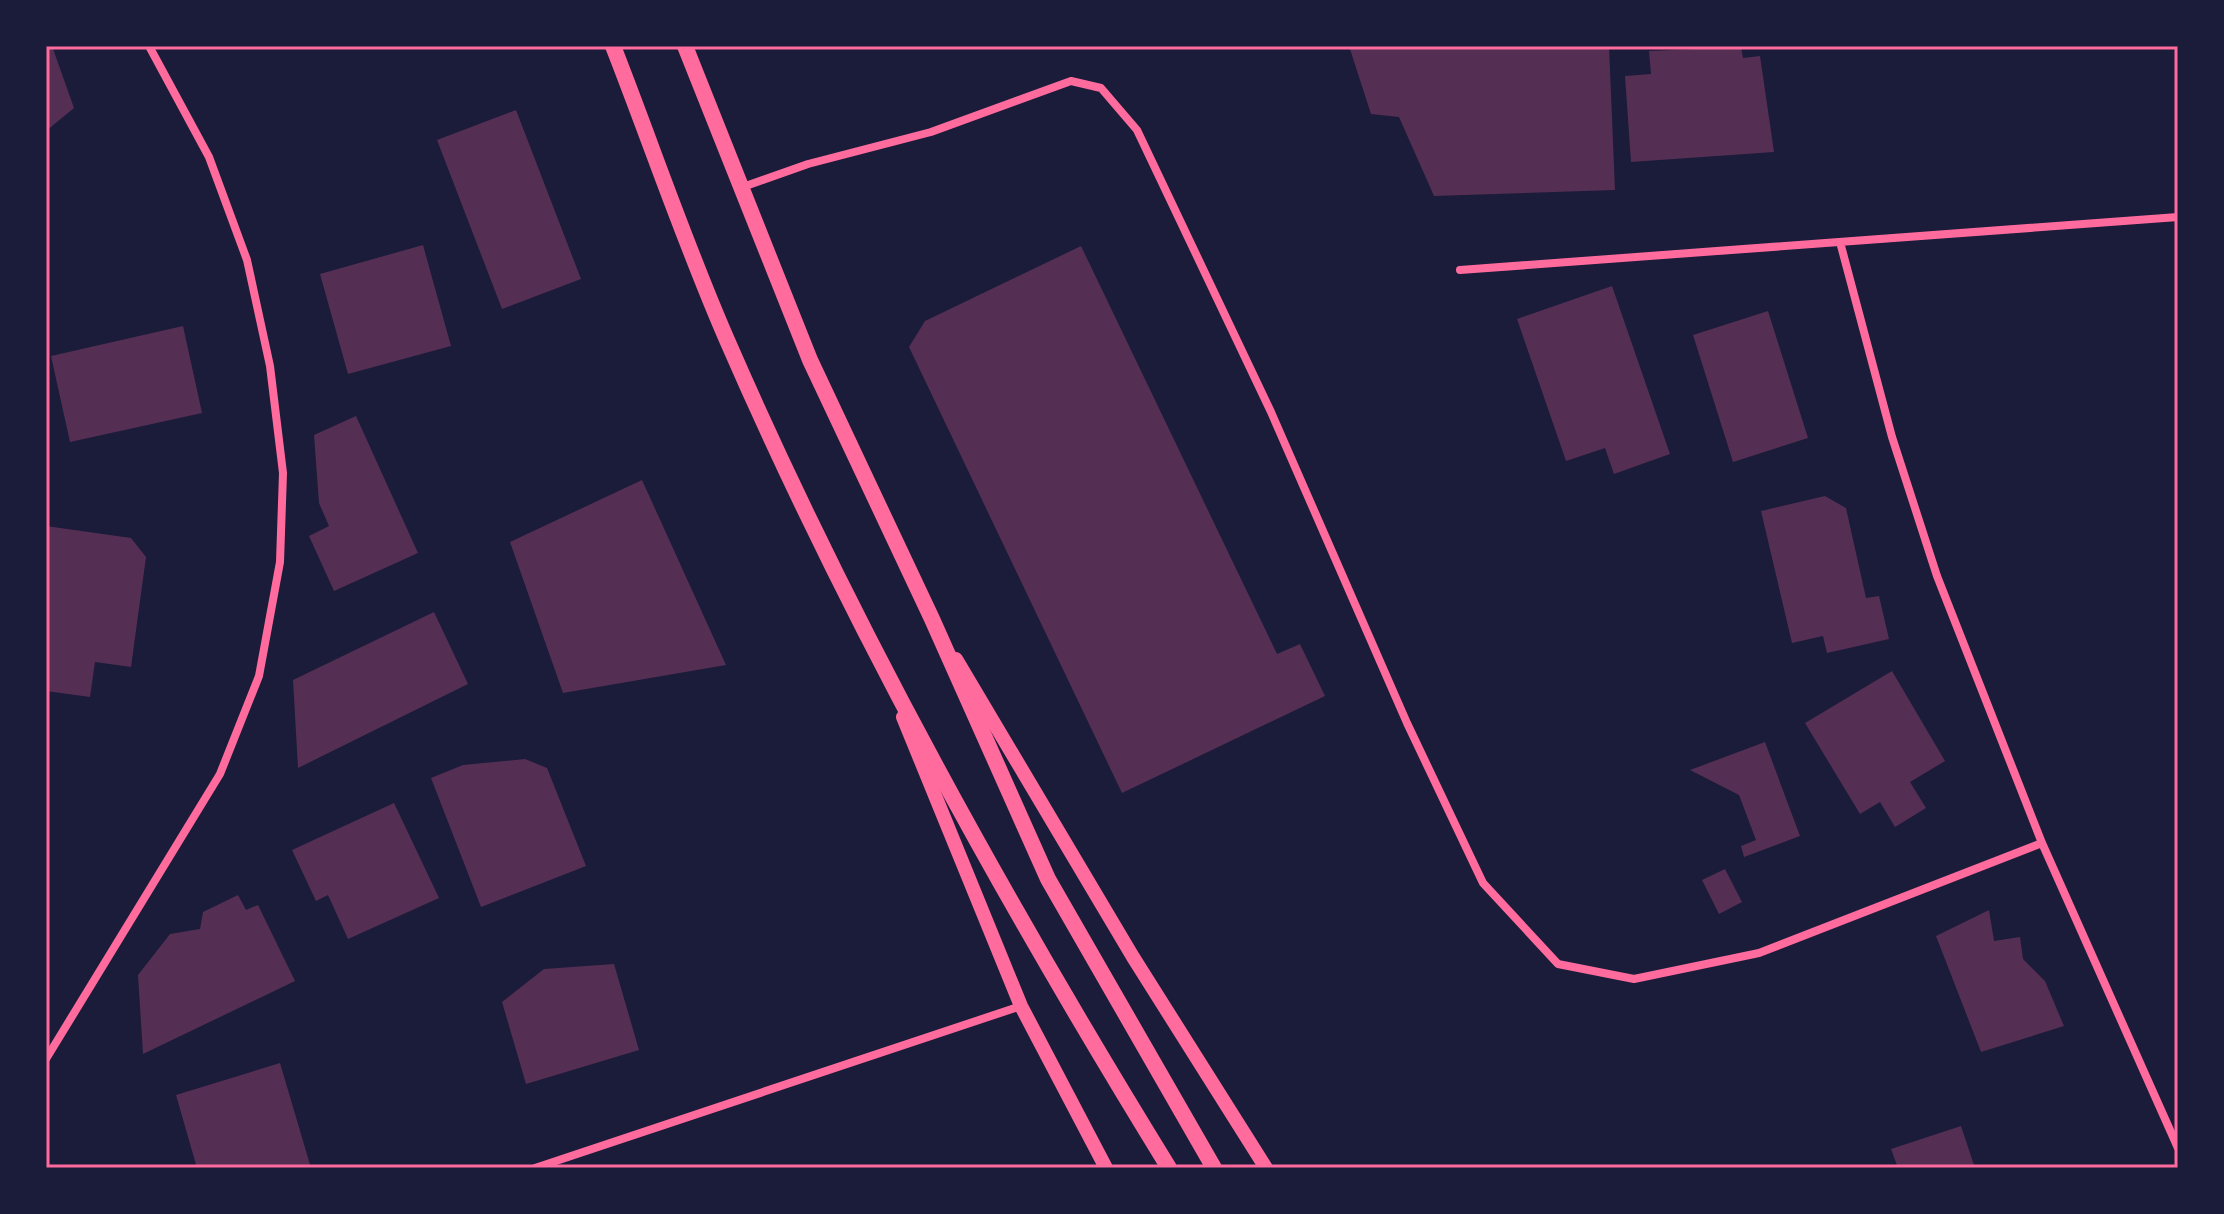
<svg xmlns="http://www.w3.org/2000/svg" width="2224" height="1214" viewBox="0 0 2224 1214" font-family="Montserrat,sans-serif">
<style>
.building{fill:#542f53}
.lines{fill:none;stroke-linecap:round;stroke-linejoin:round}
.minor{stroke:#ff6b9d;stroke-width:8}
.tertiary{stroke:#ff6b9d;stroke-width:14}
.secondary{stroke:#ff6b9d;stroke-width:16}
.neatline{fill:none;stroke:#ff6b9d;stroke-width:3}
</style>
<rect width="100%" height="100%" fill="#1b1b3a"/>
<path class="building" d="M46,46H52L74,108L46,131Z
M1349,46H1609L1615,190L1434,196L1399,117L1371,114Z
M1741,47L1743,58L1760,56L1774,152L1631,162L1625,76L1651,74L1649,51Z
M516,110L581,279L502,309L437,140Z
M423,245L451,346L348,374L320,274Z
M1081,246L1277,654L1300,644L1325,696L1122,793L909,347L925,321Z
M1612,286L1670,454L1614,474L1605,448L1566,461L1517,319Z
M1768,311L1808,438L1733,462L1693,335Z
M183,326L202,413L70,442L51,356Z
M356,416L418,553L334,591L309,536L329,526L319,503L314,435Z
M642,480L726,665L563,693L510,542Z
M1825,496L1846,508L1866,598L1879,596L1889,639L1827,653L1823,636L1792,643L1761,511Z
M46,526L131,538L146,557L131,667L95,662L90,697L46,691Z
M434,612L468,684L298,768L293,680Z
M1892,671L1945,761L1910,782L1926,808L1895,827L1880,802L1860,814L1805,723Z
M1765,742L1800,836L1744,857L1741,846L1756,840L1739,795L1690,770Z
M525,759L547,768L586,866L481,907L431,778L463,765Z
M394,803L439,898L348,939L328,895L316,901L292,850Z
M1725,869L1742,902L1719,914L1702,880Z
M238,895L246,910L258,905L295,981L143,1054L138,975L170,934L200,929L203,912Z
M1989,910L1994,941L2020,937L2023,959L2045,981L2064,1026L1981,1052L1936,936Z
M614,964L639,1050L526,1084L502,1002L544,969Z
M280,1063L311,1168H197L176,1095Z
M1961,1126L1975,1168H1898L1891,1149Z"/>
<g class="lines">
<path class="minor" d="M740,188L808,164L931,132L1071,81L1101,88L1137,130L1271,412L1407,723L1483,883L1558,964L1634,979L1759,953L2042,843
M1840,242L1892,437L1937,576L2042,843L2178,1148
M1460,270L2178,217
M46,1059L220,774L259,676L280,562L283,473L270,366L247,260L209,157L149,46
M535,1168L1021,1006"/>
<path class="tertiary" d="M956,659L1133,957L1266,1168
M903,717L1021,1006L1106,1168"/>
<path class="secondary" d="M613,46C651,143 685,244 727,340C850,623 1007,905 1169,1168
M685,46L810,360L932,619L1048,879L1214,1168"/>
</g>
<rect width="2224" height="1214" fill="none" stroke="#1b1b3a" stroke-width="96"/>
<rect x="48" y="48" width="2128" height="1118" class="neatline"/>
</svg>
